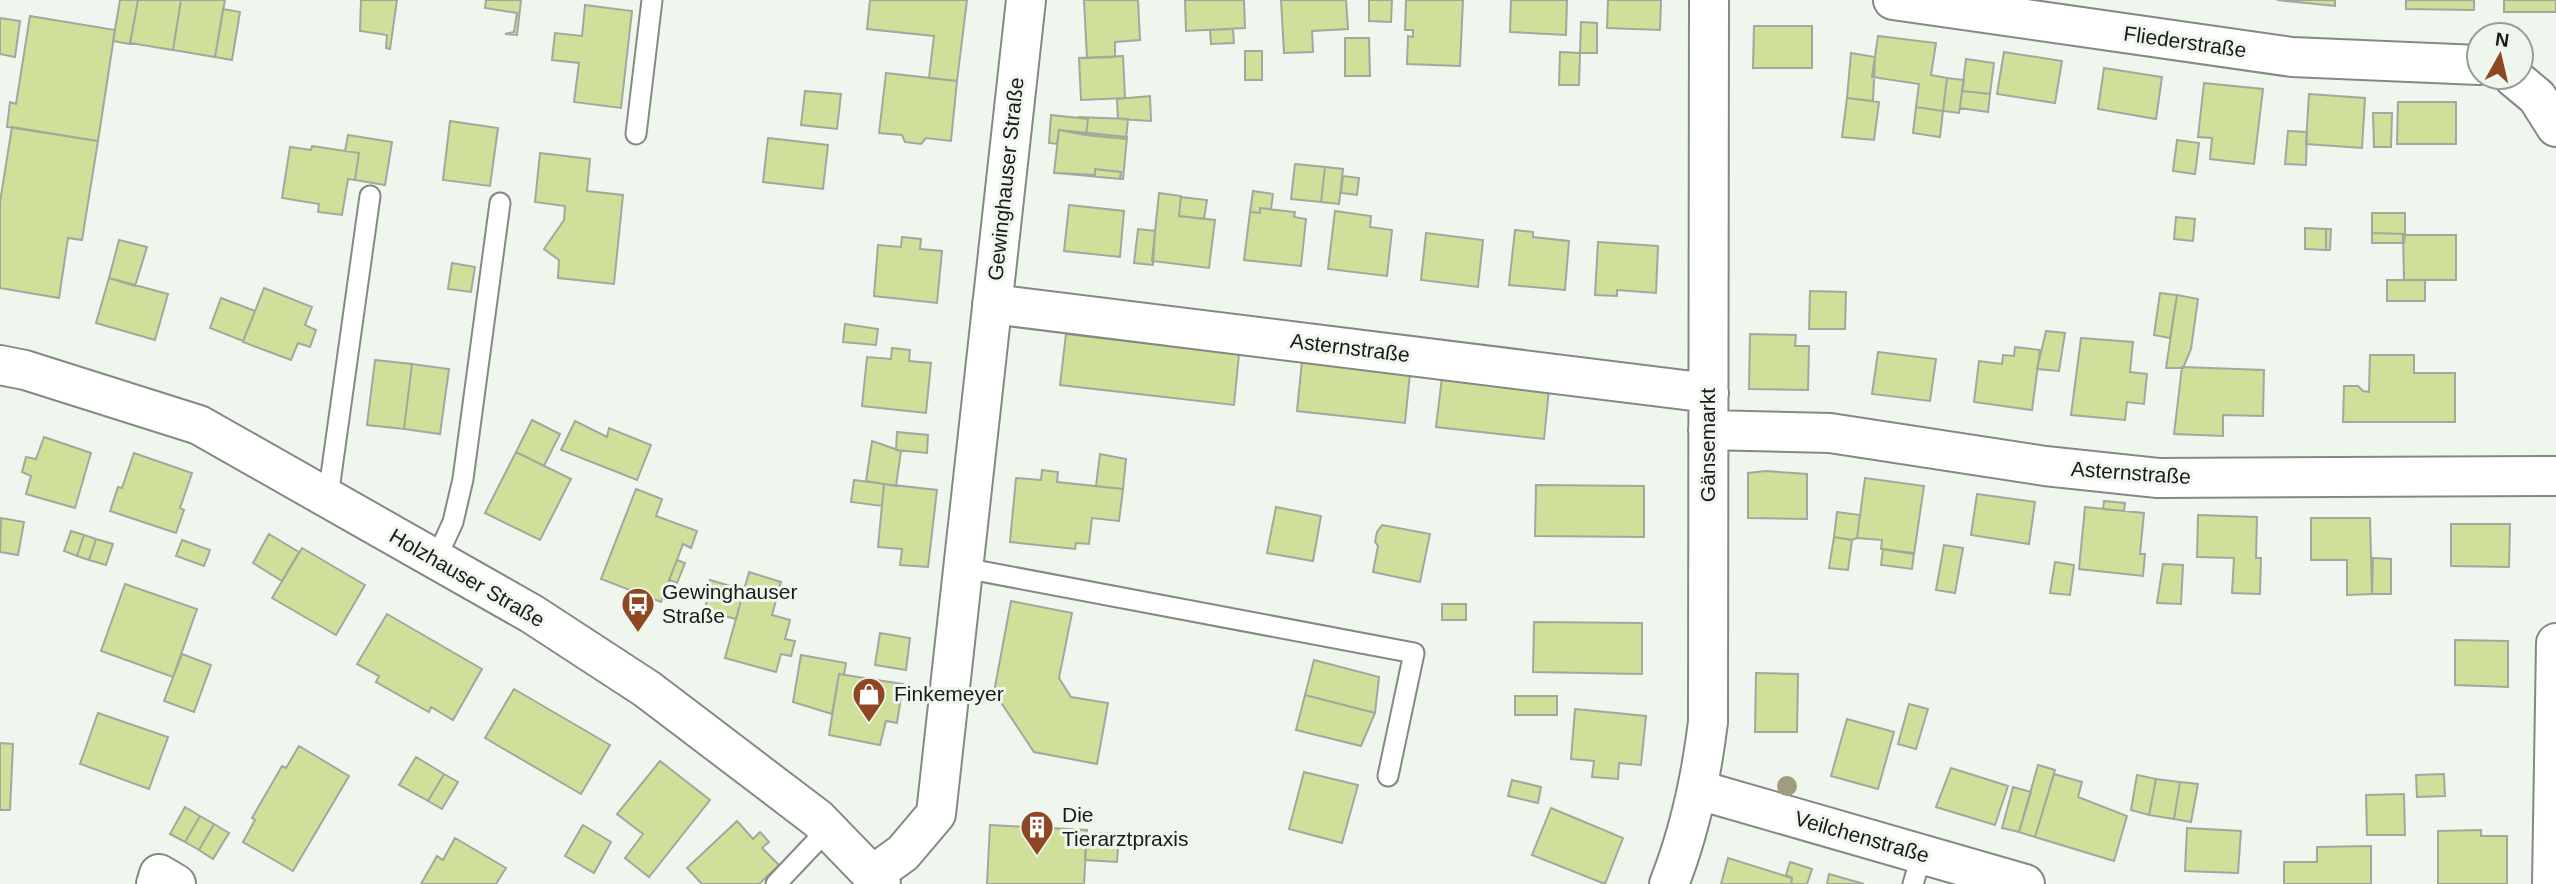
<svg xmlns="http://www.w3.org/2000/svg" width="2556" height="884" viewBox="0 0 2556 884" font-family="Helvetica,sans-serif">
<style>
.building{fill:#cee099;stroke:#a4a79d;stroke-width:2}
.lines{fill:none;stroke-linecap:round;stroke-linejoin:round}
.service-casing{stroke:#838a81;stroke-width:23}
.minor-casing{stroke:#838a81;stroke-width:42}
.tertiary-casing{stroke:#838a81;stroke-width:42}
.service{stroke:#fff;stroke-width:19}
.minor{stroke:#fff;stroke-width:38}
.tertiary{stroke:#fff;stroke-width:38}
.tree{fill:#9f9d7c}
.labels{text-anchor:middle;stroke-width:6;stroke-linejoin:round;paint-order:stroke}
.street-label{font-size:21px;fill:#191b18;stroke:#eff6ed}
.poi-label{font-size:21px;fill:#191b18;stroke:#eff6ed;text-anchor:start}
</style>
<rect width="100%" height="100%" fill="#eff6ed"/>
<path class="building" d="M120,0H138L130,44L113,41Z
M138,0H181L173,50L130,43Z
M181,0H225L215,57L173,50Z
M361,0H397L390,49L386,48L387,35L360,31Z
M486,0H521L517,35L505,34L514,32L517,13L485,8Z
M870,0H967L957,81L929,78L934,36L867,29Z
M1084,0H1138L1140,40L1115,42V57L1087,58Z
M1185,0H1244L1245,28L1186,31Z
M1281,0H1346L1348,29L1312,31L1313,52L1284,53Z
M1369,0H1392L1391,22L1369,21Z
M1406,0H1463L1460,66L1407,64L1408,36L1413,37V30H1405Z
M1511,0H1567L1566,35L1510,32Z
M1608,0H1661L1660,30L1607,28Z
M2277,0H2335V6Z
M2406,0H2474V10L2406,9Z
M2504,0H2556V12H2504Z
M585,5L632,11L621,108L574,102L579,63L552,60L555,33L582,36Z
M223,9L240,12L232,60L215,57Z
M30,16L115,30L98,141L7,127L10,102L16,104Z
M0,18L20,21L15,57L0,54Z
M1581,22L1597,23V53H1580Z
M1754,26H1812V68H1753Z
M1233,29L1234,43L1211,44L1210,30Z
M1878,36L1936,43L1931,75L1947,78L1943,111L1916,107L1919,84L1872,77Z
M1345,38H1369L1370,76H1345Z
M1245,51H1262V80H1245Z
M1560,52L1580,53L1579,85H1559Z
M2004,52L2062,61L2055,103L1997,94Z
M1851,53L1875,57L1873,101L1847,98Z
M1123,56L1125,98L1081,100L1079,58Z
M1966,59L1994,63L1990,94L1962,91Z
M2104,68L2162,77L2156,119L2098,109Z
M886,73L957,81L951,141L926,138L921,144L905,142L902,135L879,133Z
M1947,78L1964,80L1959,113L1943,111Z
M2204,83L2263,89L2254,164L2210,159L2212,138L2198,137Z
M805,91L841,94L837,129L801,125Z
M1962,91L1990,94L1988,112L1960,108Z
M2309,94L2365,98L2362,148L2306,144Z
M1150,96L1151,121L1118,119L1117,99Z
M1847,98L1879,102L1874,140L1842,137Z
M2398,102H2456V144H2397Z
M1916,107L1943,111L1940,137L1913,133Z
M2373,113H2392L2391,147H2374Z
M1051,115L1088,119L1086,135L1059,130L1057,144L1049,143Z
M1078,117L1128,119L1126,139L1086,135L1088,119Z
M450,121L498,128L490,186L443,180Z
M12,127L98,141L82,240L68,238L59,298L0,288V202Z
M1059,130L1127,137L1123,179H1120L1121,172L1095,169V175L1054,173Z
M2288,131L2307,132L2306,165L2285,164Z
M348,135L392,142L385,185L355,180L359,153L345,151Z
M768,138L828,145L823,189L763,182Z
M2177,140L2199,143L2195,174L2173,171Z
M312,146L359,153L355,180L348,179L342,215L318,212L319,204L282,198L290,147L311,150Z
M540,153L590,159L587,191L623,195L614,284L558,278L559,260L544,249L564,220L565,206L535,202Z
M1295,164L1325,167L1321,202L1291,199Z
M1325,167L1343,169L1339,204L1321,202Z
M1095,169L1121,172L1120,179L1057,173L1095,175Z
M1343,176L1359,178L1357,195L1341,193Z
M1253,191L1273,194L1271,209L1260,208V213L1250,212Z
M1159,193L1181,196L1179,216L1215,220L1209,268L1152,261Z
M1181,197L1207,200L1204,219L1179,216Z
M1069,205L1124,211L1120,257L1064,251Z
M1260,208L1295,212L1294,217L1306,219L1301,266L1244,260L1250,212L1260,213Z
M1335,211L1371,216L1370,227L1392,230L1387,276L1328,269Z
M2372,213H2405V234L2372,233Z
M2176,217L2195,219L2193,241L2174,239Z
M2305,228L2326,229V250L2305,249Z
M1138,229L1155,231L1153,265L1134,263Z
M2326,229H2331L2330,250H2326Z
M1515,230L1533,232V237L1569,241L1565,290L1509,285Z
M1426,233L1483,240L1478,287L1421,280Z
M2372,233L2405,234L2404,243H2372Z
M2403,235H2456V280H2404Z
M902,237L921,239L920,249L942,251L937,303L874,296L878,245L901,247Z
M119,240L147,247L135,286L109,278Z
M1598,242L1658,246L1656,293L1617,290V296L1595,295Z
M452,263L475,267L471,292L448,289Z
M109,278L168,294L155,340L96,323Z
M2387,280H2425V301H2387Z
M264,288L312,307L305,325L316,330L310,347L298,343L291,360L243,342Z
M1810,291L1846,292L1845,329H1809Z
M2160,293L2177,295L2170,338L2154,335Z
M2177,295L2198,299L2191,349L2183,368H2166Z
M221,298L255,311L243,341L210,328Z
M845,324L878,329L876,345L843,342Z
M2046,331L2065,333L2059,371L2037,369Z
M1066,334L1239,354L1234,405L1060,385Z
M1750,334L1796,335L1795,346H1809L1808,390L1749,389Z
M2081,338L2133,342L2130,372L2147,374L2144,404L2127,402L2125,420L2071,415Z
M2015,347L2040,350L2032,410L1974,402L1979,361L2002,364L2003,355L2014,356Z
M892,348L910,350L909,361L931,363L926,413L862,406L867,357L891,359Z
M1878,352L1936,359L1930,401L1872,394Z
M2370,355H2414V373H2455V422H2343L2344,386H2358L2363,391L2369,392Z
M375,360L412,364L404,429L367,425Z
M1302,361L1410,373L1405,423L1297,411Z
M412,364L449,369L440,434L404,429Z
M2182,367L2264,370L2263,416L2223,415V436L2174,434Z
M1442,377L1549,389L1544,439L1436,427Z
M532,420L560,434L544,466L516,452Z
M575,421L607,437L609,428L651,445L637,480L561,450Z
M897,432L928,435L927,453L896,450Z
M44,437L91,453L75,508L26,494L31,476L22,472L26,457L36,459Z
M872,441L901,451L896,486L866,481Z
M516,452L571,479L540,540L485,513Z
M134,453L192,473L180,508L184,510L176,533L110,511L118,487L122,488Z
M1100,454L1126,459L1123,489L1096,486Z
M1042,470L1058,472L1057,482L1123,489L1119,521L1092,518L1089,544L1076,543L1075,549L1010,542L1016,478L1041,480Z
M1766,471L1807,474V519L1748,518V473Z
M1865,478L1924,486L1914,554L1881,549L1882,540L1857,538Z
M854,480L884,484L882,506L851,502Z
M884,484L937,490L928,567L900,565L902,549L878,547Z
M1536,485L1644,486V537L1535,536Z
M636,489L662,499L656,516L697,531L691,548L683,544L661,602L601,579Z
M1977,494L2035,502L2029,544L1971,535Z
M2104,501L2125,503L2124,511L2103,509Z
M1276,507L1321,516L1313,561L1267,553Z
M2085,507L2144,513L2140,554H2145L2143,576L2079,569Z
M1837,512L1860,515L1857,538L1852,540L1834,537Z
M2198,515L2257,517L2256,558H2261L2260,594L2232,593L2234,558L2197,557Z
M1,518L24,522L18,555L0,552Z
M2311,518H2370L2372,594L2347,595V560H2311Z
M2451,524H2510L2509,567L2451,566Z
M1382,525L1430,534L1420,582L1373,572L1378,546L1375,542L1377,532Z
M71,531L84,535L77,556L64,551Z
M269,534L299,552L282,581L253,563Z
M84,535L96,539L89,560L77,556Z
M1834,537L1852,540L1848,570L1829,568Z
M96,539L113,544L106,565L89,560Z
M182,540L210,550L204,566L176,556Z
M1944,545L1963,548L1955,593L1936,590Z
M302,548L365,585L336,635L272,598Z
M1883,549L1914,553L1912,569L1881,565Z
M2373,558L2391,559V594H2372Z
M677,560L685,563L677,583L669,580Z
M2055,562L2074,565L2070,595L2050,593Z
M2163,564L2183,565L2181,604L2157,603Z
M749,572L781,582L772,615L790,620L785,639L795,641L791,656L781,654L776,672L725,658Z
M710,580L744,590L736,619L705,611Z
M125,584L197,609L173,677L101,651Z
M1011,601L1072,613L1059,678L1071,697L1108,703L1097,764L1034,752L994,692Z
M1442,604H1466V620H1442Z
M387,614L482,669L453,720L431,707L429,712L376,682L379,676L357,664Z
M1534,622L1642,623V674L1533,672Z
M880,633L910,638L906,670L875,665Z
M2455,640L2508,641V687L2455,685Z
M182,654L211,665L194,712L164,701Z
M801,655L846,663L844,675L839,674L832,714L793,702Z
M1314,660L1379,677L1375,713L1305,695Z
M1756,673L1798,674L1797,732H1755Z
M839,674L903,684L897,723L886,721L880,745L829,735Z
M514,689L610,745L581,794L485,738Z
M1305,695L1375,713L1361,746L1296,730Z
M1515,696H1557V715H1515Z
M1909,704L1928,709L1916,749L1898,744Z
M1575,709L1646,716L1641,765L1619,763L1618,779L1592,777L1594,761L1571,759Z
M98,713L168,737L149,789L80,764Z
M1847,719L1894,732L1878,789L1831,776Z
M0,743L13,744L10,810H0Z
M299,746L349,776L293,871L243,842L255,820L252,818L282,766L286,768Z
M416,757L444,774L428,801L399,785Z
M660,761L710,800L649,877L625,858L643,834L617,814Z
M2038,765L2055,770L2035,837L2019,832Z
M1951,768L2008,786L1995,825L1936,807Z
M1304,772L1358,785L1342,843L1289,829Z
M444,774L458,782L442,809L428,801Z
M2054,774L2082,782L2078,797L2127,816L2114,861L2035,837Z
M2444,774L2445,796L2417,797L2416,775Z
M2137,775L2156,779L2149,815L2131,810Z
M2156,779L2180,782L2174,819L2149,815Z
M1512,780L1541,787L1538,803L1508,796Z
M2180,782L2198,784L2191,822L2174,819Z
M2013,787L2031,792L2019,832L2002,828Z
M2404,794L2405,835H2367L2366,795Z
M185,807L200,816L185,842L170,834Z
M1551,808L1623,838L1605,884L1532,855Z
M200,816L214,824L199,850L185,842Z
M737,821L753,839L760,832L769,842L762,848L779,865L759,884H702L687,868Z
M214,824L229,833L213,859L199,850Z
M583,825L611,842L594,873L565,856Z
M990,825L1087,830L1084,884H987Z
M2187,828L2241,831L2238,873L2185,871Z
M2481,830V836H2507V884H2438V831Z
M1099,833L1119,834L1117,862L1085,860L1086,837H1099Z
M455,838L506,868L496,884H421L437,856L443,860Z
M2371,846V884H2284V862H2317V847Z
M1728,858L1792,878L1791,884H1721Z
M1790,862L1812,869L1807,884H1791L1792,878L1786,875Z
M1829,874L1864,884H1827Z"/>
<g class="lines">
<defs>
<path id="service" d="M636,134L652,0
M328,497L370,196
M436,559L453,522L463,479L500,203
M964,568L1414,653L1388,776
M776,884L828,829
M1913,884L1922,854"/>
<path id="minor" d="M1893,0L2292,57L2479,65
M2513,77L2537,97L2556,127
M992,304L1709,393
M1708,430L1830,433L2045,466L2158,478L2556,476
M1699,790L2025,884
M874,874L903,853L936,814L1026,0
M156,884L159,874L176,884
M1669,884C1690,831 1701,779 1708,722L1709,0
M2552,884L2556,643"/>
<path id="tertiary" d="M0,365L25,370L199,425L532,614L647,689L818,819L881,884"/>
</defs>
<use href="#service" class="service-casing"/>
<use href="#minor" class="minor-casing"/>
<use href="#tertiary" class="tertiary-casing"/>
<use href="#service" class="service"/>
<use href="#minor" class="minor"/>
<use href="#tertiary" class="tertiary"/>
</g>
<circle class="tree" cx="1787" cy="786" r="10"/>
<defs>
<symbol id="bus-pin" viewBox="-11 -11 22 30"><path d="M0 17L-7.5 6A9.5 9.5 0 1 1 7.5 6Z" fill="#8e4722" stroke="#eff6ed"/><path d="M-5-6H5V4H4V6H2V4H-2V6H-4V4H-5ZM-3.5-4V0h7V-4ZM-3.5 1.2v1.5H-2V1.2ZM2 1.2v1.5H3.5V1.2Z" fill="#fff"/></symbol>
<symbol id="shop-pin" viewBox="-11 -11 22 30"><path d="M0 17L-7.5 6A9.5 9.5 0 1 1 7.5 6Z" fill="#8e4722" stroke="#eff6ed"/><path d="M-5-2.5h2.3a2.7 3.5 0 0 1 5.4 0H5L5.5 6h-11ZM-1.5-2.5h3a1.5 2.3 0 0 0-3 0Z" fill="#fff"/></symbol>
<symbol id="building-pin" viewBox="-11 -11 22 30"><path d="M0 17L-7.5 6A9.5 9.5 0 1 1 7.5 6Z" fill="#8e4722" stroke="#eff6ed"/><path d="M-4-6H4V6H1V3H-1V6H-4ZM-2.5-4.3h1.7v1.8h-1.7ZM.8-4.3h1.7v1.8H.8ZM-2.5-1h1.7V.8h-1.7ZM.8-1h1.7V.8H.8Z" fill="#fff"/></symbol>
</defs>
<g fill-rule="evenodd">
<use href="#bus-pin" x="619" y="585" width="38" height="52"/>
<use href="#shop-pin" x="850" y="675" width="38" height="52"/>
<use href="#building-pin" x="1018" y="808" width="38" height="52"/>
</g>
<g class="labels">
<g class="street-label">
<text transform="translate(2185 42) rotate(8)" y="7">Fliederstraße</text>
<text transform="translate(1006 179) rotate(-84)" y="7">Gewinghauser Straße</text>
<text transform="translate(1350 348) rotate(7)" y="7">Asternstraße</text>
<text transform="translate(1708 445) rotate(-90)" y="7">Gänsemarkt</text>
<text transform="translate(2131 473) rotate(4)" y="7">Asternstraße</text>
<text transform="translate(467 578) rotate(30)" y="7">Holzhauser Straße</text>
<text transform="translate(1862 837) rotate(16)" y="7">Veilchenstraße</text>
</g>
<g class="poi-label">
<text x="662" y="599">Gewinghauser<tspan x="662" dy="24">Straße</tspan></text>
<text x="894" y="701">Finkemeyer</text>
<text x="1062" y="822">Die<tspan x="1062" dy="24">Tierarztpraxis</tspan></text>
</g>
</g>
<g transform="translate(2500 56) rotate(8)"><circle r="33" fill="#eff6ed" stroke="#999e98" stroke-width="2"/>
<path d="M0-5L12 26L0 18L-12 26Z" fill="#8e4722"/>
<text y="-10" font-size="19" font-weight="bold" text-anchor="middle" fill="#191b18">N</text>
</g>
</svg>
